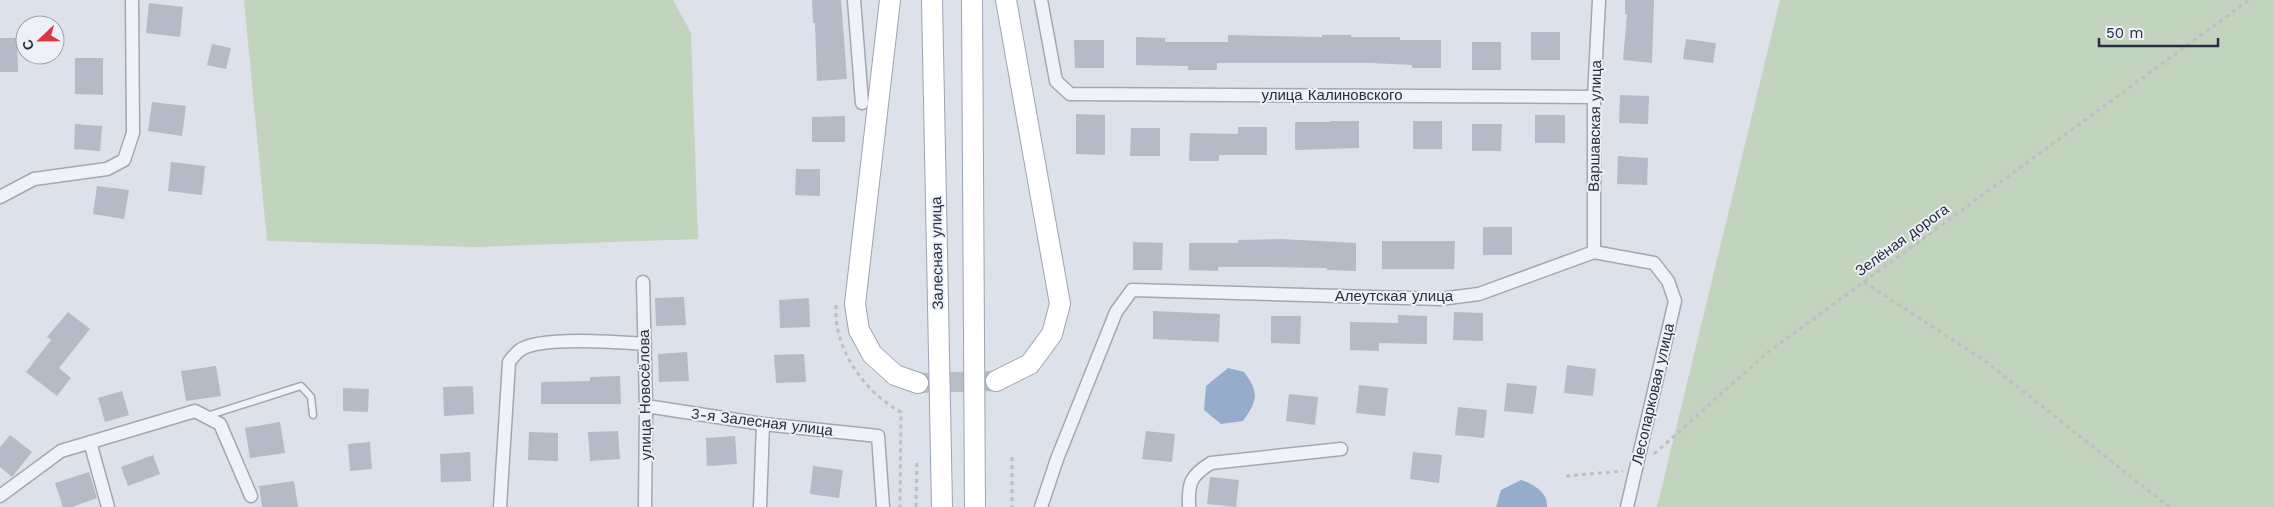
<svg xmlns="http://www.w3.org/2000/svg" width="2274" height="507" viewBox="0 0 2274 507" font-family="'Work Sans',sans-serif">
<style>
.green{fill:#c2d3be}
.water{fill:#95accc}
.building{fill:#b4bac6}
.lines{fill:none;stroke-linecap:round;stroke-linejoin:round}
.primary-tunnel{stroke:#b8bdc7;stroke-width:20;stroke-dasharray:20 10;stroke-linecap:butt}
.service-casing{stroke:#a2a8b3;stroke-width:9}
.minor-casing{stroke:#a2a8b3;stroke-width:15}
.primary-casing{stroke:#9ca4b5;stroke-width:22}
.path{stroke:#bbbfc7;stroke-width:3;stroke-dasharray:4 4;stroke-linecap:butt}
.service{stroke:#f0f2f7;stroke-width:6}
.minor{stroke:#f0f2f7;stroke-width:12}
.primary{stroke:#fff;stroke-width:20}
.labels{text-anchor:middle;stroke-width:4;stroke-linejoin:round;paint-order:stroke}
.street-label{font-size:15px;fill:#262e40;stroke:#edf0f6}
</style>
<rect width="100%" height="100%" fill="#dde1e9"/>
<path class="green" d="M244,0H673L691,33L698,239L476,247L267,241Z
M1780,0H2274V507H1657Z"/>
<path class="water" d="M1228,368L1244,372C1260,393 1257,401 1243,421L1221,424L1204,410L1206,386Z
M1521,480C1533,484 1548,492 1547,507H1496L1501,490Z"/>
<path class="building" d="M812,0H841L847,79L817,81L815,23H813Z
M1625,0H1654L1652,63L1623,60L1627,14H1625Z
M149,3L183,7L180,37L146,33Z
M1531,32H1560V60H1531Z
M1228,35L1322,37V35H1351V37H1400V40H1441V68H1412V65L1371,63H1217V70H1188V66L1136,65V37L1165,38V42H1228Z
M0,38H17L18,72H0Z
M1686,39L1716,43L1713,63L1683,59Z
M1074,40H1104V68H1075Z
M1472,42H1501V70H1472Z
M212,44L231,48L226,69L207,65Z
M75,58H103V95L75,94Z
M1620,95L1649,96L1648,124L1619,123Z
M152,102L186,106L182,136L148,131Z
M1076,114L1105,115V155L1076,154Z
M1535,115H1565V143H1535Z
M845,116V142H812V117Z
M1330,121H1359V148L1295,150V122H1330Z
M1413,121H1442V149H1413Z
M75,124L102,126L100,151L74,149Z
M1472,124H1502L1501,151H1472Z
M1238,127H1267V155H1219V161H1189L1190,133L1238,134Z
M1131,128H1160V156H1130Z
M1618,156L1648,158L1647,185L1617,184Z
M171,162L205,166L202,195L168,191Z
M796,169H820V196L795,195Z
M97,186L129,190L124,219L93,214Z
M1483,227H1512V255H1483Z
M1281,239L1356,243V271L1327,270V268L1267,267H1218V271L1189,270V243H1238V240Z
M1382,241H1455L1454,269H1382Z
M1133,242L1163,243L1162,270H1133Z
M684,297L686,325L656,326L655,298Z
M809,298L810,327L780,328L779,300Z
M1153,311L1220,314L1219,342L1153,339Z
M68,312L90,329L59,368L71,378L57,396L26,372L51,340L47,337Z
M1454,312L1483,313V341L1453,340Z
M1398,315L1427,316V344L1379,343V351L1350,350V322L1398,323Z
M1271,316H1301L1300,344L1271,343Z
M687,352L689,381L659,382L658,354Z
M804,354L806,382L776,383L774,355Z
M1567,365L1596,369L1593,396L1564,393Z
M216,366L221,396L186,401L181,371Z
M620,376L621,404H541V382L590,381V377Z
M1507,383L1537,386L1533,414L1504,411Z
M1359,385L1388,388L1385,416L1356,413Z
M473,386L474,414L444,416L443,387Z
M343,388L369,389L368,412L343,411Z
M122,391L129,415L105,422L98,398Z
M1289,394L1318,397L1315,425L1286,421Z
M1458,407L1487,410L1484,438L1455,435Z
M280,422L285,453L250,458L245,428Z
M618,431L620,459L590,461L588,432Z
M1146,431L1175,434L1172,462L1142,459Z
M529,432L558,433V461L528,460Z
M10,435L32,452L12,477L0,467V447Z
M735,436L737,464L707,466L706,438Z
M370,442L372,469L350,471L348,444Z
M470,452L471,481L441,482L440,454Z
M1413,452L1442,455L1439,483L1410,479Z
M153,455L160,474L128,486L121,467Z
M813,466L843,470L839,498L810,494Z
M89,472L97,498L72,507H63L55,483Z
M1210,477L1239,480L1236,507L1207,504Z
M294,481L298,507H262L259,486Z"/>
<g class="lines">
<path class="primary-tunnel" d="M918,383L996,381"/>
<defs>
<path id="service" d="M207,416L301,386L311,397L313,415"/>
<path id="minor" d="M854,0L862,103
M1041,0L1056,81L1070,94L1594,97
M0,197L34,179L107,169L124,160L133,133L132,0
M1594,252V97L1599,0
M643,282L646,406L645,507
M646,406L763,424L878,436L883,507
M90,442L108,507
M0,496L61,451L195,411L220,424L251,496
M500,507L509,362C512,358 516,353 520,350C540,336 618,342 645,344
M760,507L763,424
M1041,507L1057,459L1116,312L1132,290L1440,299L1479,294L1594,252L1654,263L1668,281L1675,301L1627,507
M1189,507C1188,483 1190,476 1211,463L1341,449"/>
<path id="primary" d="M890,0L855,304L859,330L872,354L895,375L918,383
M932,0L942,507
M972,0L975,507
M996,381L1030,364L1052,334L1060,304L1006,0"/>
</defs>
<use href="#service" class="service-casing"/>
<use href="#minor" class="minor-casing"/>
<use href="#primary" class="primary-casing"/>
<path class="path" d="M1864,282L1985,361L2169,507
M836,305C833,348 864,392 901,412L900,507
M1654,454L1768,352L2249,0
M1012,457V507
M1566,476L1623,471
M916,507L917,459"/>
<use href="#service" class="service"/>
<use href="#minor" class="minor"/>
<use href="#primary" class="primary"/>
</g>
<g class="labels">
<g class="street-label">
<text x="1332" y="100">улица Калиновского</text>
<text transform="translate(1595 126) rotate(-89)" y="5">Варшавская улица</text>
<text transform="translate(1902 240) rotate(-36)" y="5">Зелёная дорога</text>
<text transform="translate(937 253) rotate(-91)" y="5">Залесная улица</text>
<text x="1394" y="301">Алеутская улица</text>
<text transform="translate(1653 394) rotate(-77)" y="5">Лесопарковая улица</text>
<text transform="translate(645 395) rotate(-91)" y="5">улица Новосёлова</text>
<text transform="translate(762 422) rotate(7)" y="5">3-я Залесная улица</text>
</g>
</g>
<g transform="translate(40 40) rotate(248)"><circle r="24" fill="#edf0f6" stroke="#9da2ad"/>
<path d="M0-4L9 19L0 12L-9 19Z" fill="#d93745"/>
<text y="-8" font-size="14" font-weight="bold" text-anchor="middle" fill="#262e40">С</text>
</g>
<path d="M2099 38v8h119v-8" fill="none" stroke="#262e40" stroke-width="2.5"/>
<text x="2106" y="38" font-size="15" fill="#262e40" stroke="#edf0f6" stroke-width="4" paint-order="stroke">50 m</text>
</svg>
